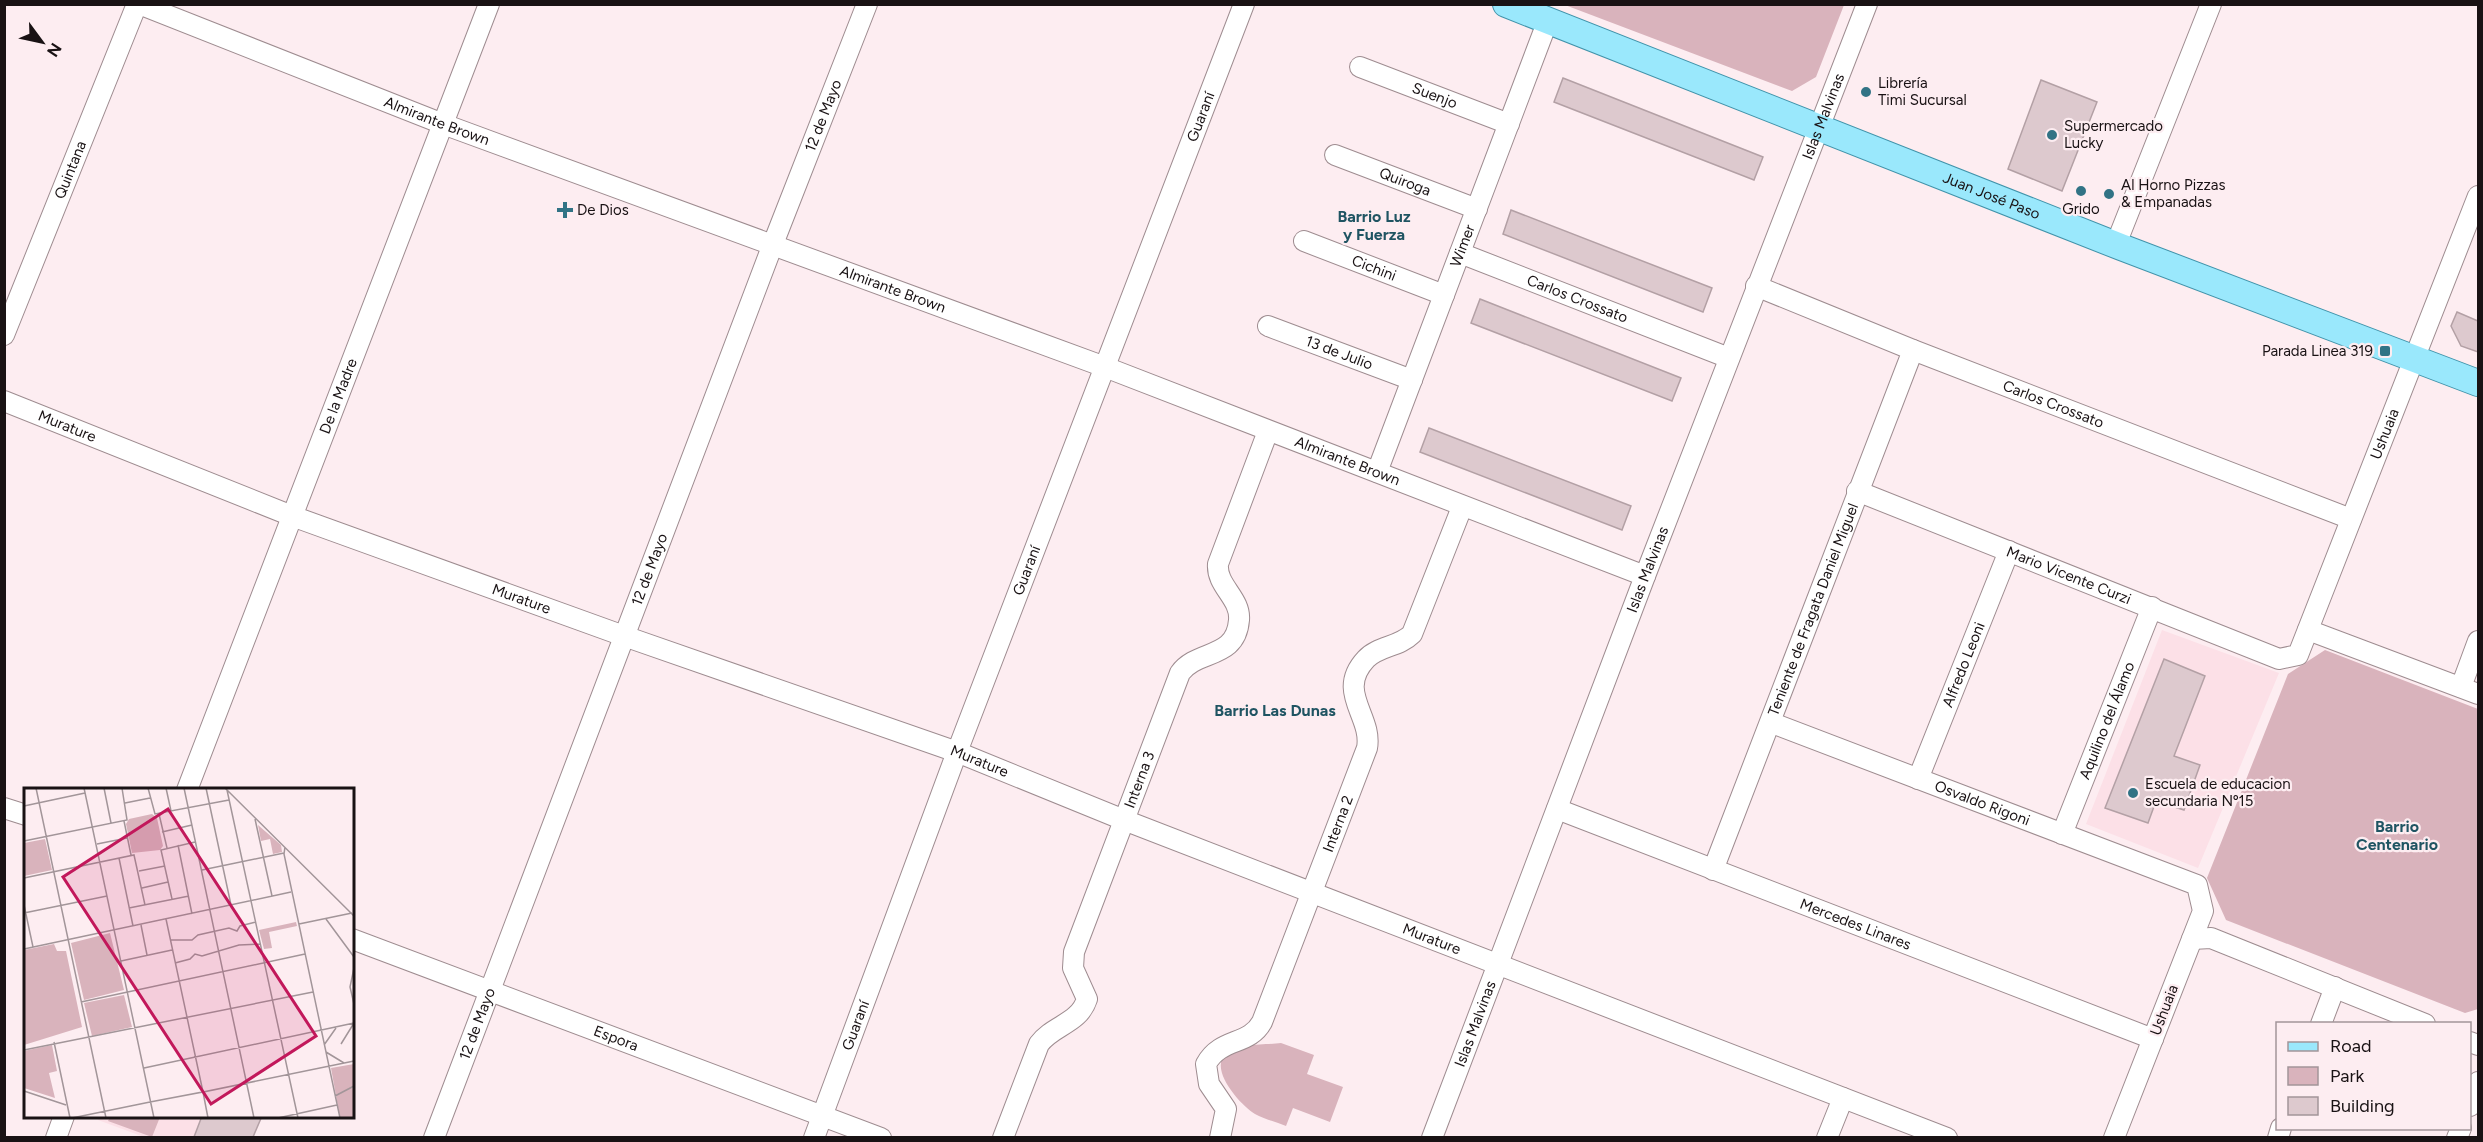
<svg xmlns="http://www.w3.org/2000/svg" width="2483" height="1142" viewBox="0 0 2483 1142" font-family="Figtree,sans-serif">
<style>
.built{fill:#fce0e7}
.green{fill:#d9b3bc}
.building{fill:#ddc9ce;stroke:#b3a0a5;stroke-width:1.5}
.lines{fill:none;stroke-linecap:round;stroke-linejoin:round}
.minor-casing{stroke:#9e8c90;stroke-width:22}
.major-casing{stroke:#4193aa;stroke-width:28}
.minor{stroke:#fff;stroke-width:20}
.major{stroke:#9ae8fc;stroke-width:26}
.poi-dot{fill:#317385;stroke:#fdedf1;stroke-width:2}
.labels{text-anchor:middle;stroke-width:4.5;stroke-linejoin:round;paint-order:stroke}
.poi-label{font-size:15px;fill:#191214;stroke:#fdedf1;text-anchor:start}
.street-label{font-size:15px;fill:#191214;stroke:#fdedf1}
.neighbourhood-label{font-size:16px;font-weight:bold;fill:#1f5462;stroke:#fdedf1}
.inset-road{fill:none;stroke:#a29599;stroke-width:1.5}
.view{fill:#c2185b;fill-opacity:0.15;stroke:#c2185b;stroke-width:3}
.inset-edge{fill:none;stroke:#191214;stroke-width:3}
</style>
<rect width="100%" height="100%" fill="#fdedf1"/>
<path class="built" d="M2162,630L2279,673L2198,868L2086,824Z
M99,1116L262,1117L253,1138H221L144,1137L98,1120Z"/>
<path class="green" d="M1565,5L1844,4V5L1816,77L1792,91Z
M2325,650L2478,709V1009L2465,1013L2226,920L2207,878L2288,674Z
M1281,1043L1314,1055L1307,1074L1343,1087L1330,1122L1293,1108L1286,1126C1276,1122 1264,1119 1255,1114C1241,1106 1208,1069 1226,1054C1237,1043 1266,1045 1281,1043Z
M110,1117V1116L160,1117L152,1137L108,1121Z"/>
<path class="building" d="M1563,78L1763,157L1754,180L1554,102Z
M2041,80L2097,102L2062,191L2008,169Z
M1511,210L1712,288L1703,312L1503,234Z
M1480,299L1681,378L1672,401L1471,323Z
M2457,312L2478,321V352L2461,346L2451,326Z
M1429,428L1631,506L1622,530L1420,452Z
M2164,659L2205,676L2174,756L2200,765L2184,810L2156,801L2148,823L2105,808Z
M202,1116H262L253,1137H194Z"/>
<g class="lines">
<defs>
<g id="minor">
<path id="s1" d="M139,4L443,124L1105,367L1645,576"/>
<path id="s2" d="M1360,67L1509,124"/>
<path id="s3" d="M1335,155L1477,209"/>
<path id="s4" d="M1304,241L1444,295"/>
<path d="M2116,244L2211,4"/>
<path id="s5" d="M1460,253L1729,358"/>
<path id="s6" d="M1756,286L1913,350L2351,519"/>
<path id="s7" d="M1268,326L1412,380"/>
<path id="s8" d="M4,335L137,4"/>
<path id="s9" d="M4,401L292,516L624,636L957,752L1124,820L1947,1138"/>
<path id="s10" d="M1377,472L1548,20"/>
<path id="s11" d="M1857,491L2279,659L2298,655L2478,196"/>
<path d="M2308,630L2478,694"/>
<path d="M2461,687L2478,641"/>
<path id="s12" d="M1772,723L2197,885L2203,911L2114,1138"/>
<path id="s13" d="M1918,779L2009,551"/>
<path id="s14" d="M187,790L489,4"/>
<path d="M4,808L26,815"/>
<path id="s15" d="M1557,809L2153,1039"/>
<path id="s16" d="M2062,834L2152,607"/>
<path id="s17" d="M1713,870L1913,350"/>
<path id="s18" d="M352,939L881,1138"/>
<path d="M2192,939L2211,938L2425,1024"/>
<path d="M2321,1024L2335,987"/>
<path d="M2470,1042L2478,1045"/>
<path d="M2470,1106L2478,1082"/>
<path d="M56,1138L64,1116"/>
<path id="s19" d="M434,1138L773,244L867,4"/>
<path id="s20" d="M814,1138L957,752L1244,4"/>
<path id="s21" d="M1003,1138L1039,1044C1053,1025 1079,1024 1087,999L1073,968L1074,952L1180,673C1197,649 1236,660 1239,620C1241,598 1216,586 1218,564L1268,431"/>
<path id="s22" d="M1220,1138L1226,1109L1209,1084L1206,1064C1221,1037 1249,1046 1262,1022L1367,748C1373,716 1335,692 1366,659C1378,646 1399,647 1412,634L1462,507"/>
<path id="s23" d="M1432,1138L1645,576L1867,4"/>
<path d="M1827,1138L1843,1098"/>
<path d="M2278,1138L2281,1128"/>
<path d="M2457,1138L2461,1128"/>
</g>
<g id="major">
<path id="s24" d="M1506,4L2121,247L2478,383"/>
</g>
</defs>
<use href="#minor" class="minor-casing"/>
<use href="#major" class="major-casing"/>
<use href="#minor" class="minor"/>
<use href="#major" class="major"/>
</g>
<g class="poi-dot">
<circle cx="1866" cy="92" r="6"/>
<circle cx="2052" cy="135" r="6"/>
<circle cx="2081" cy="191" r="6"/>
<circle cx="2109" cy="194" r="6"/>
<path d="M562 201h6v6h6v6h-6v6h-6v-6h-6v-6h6z"/>
<rect x="2379" y="345" width="12" height="12" rx="3"/>
<circle cx="2133" cy="793" r="6"/>
</g>
<g class="labels">
<g class="poi-label">
<text x="1878" y="88">Librería<tspan x="1878" dy="17">Timi Sucursal</tspan></text>
<text x="2064" y="131">Supermercado<tspan x="2064" dy="17">Lucky</tspan></text>
<text x="2121" y="190">Al Horno Pizzas<tspan x="2121" dy="17">&amp; Empanadas</tspan></text>
<text x="2081" y="214" text-anchor="middle">Grido</text>
<text x="577" y="215">De Dios</text>
<text x="2373" y="356" text-anchor="end">Parada Linea 319</text>
<text x="2145" y="789">Escuela de educacion<tspan x="2145" dy="17">secundaria Nº15</tspan></text>
</g>
<g class="street-label">
<text dy="5" stroke="none"><textPath href="#s2" startOffset="80">Suenjo</textPath></text>
<text dy="5" stroke="none"><textPath href="#s20" startOffset="1092">Guaraní</textPath></text>
<text dy="5" stroke="none"><textPath href="#s19" startOffset="1094">12 de Mayo</textPath></text>
<text dy="5" stroke="none"><textPath href="#s23" startOffset="1094">Islas Malvinas</textPath></text>
<text dy="5" stroke="none"><textPath href="#s1" startOffset="320">Almirante Brown</textPath></text>
<text dy="5" stroke="none"><textPath href="#s8" startOffset="178">Quintana</textPath></text>
<text dy="5" stroke="none"><textPath href="#s3" startOffset="75">Quiroga</textPath></text>
<text dy="5" stroke="none"><textPath href="#s24" startOffset="522">Juan José Paso</textPath></text>
<text dy="5" stroke="none"><textPath href="#s10" startOffset="242">Wimer</textPath></text>
<text dy="5" stroke="none"><textPath href="#s4" startOffset="75">Cichini</textPath></text>
<text dy="5" stroke="none"><textPath href="#s1" startOffset="806">Almirante Brown</textPath></text>
<text dy="5" stroke="none"><textPath href="#s5" startOffset="126">Carlos Crossato</textPath></text>
<text dy="5" stroke="none"><textPath href="#s7" startOffset="76">13 de Julio</textPath></text>
<text dy="5" stroke="none"><textPath href="#s14" startOffset="422">De la Madre</textPath></text>
<text dy="5" stroke="none"><textPath href="#s6" startOffset="320">Carlos Crossato</textPath></text>
<text dy="5" stroke="none"><textPath href="#s9" startOffset="68">Murature</textPath></text>
<text dy="5" stroke="none"><textPath href="#s11" startOffset="711">Ushuaia</textPath></text>
<text dy="5" stroke="none"><textPath href="#s1" startOffset="1292">Almirante Brown</textPath></text>
<text dy="5" stroke="none"><textPath href="#s19" startOffset="608">12 de Mayo</textPath></text>
<text dy="5" stroke="none"><textPath href="#s20" startOffset="606">Guaraní</textPath></text>
<text dy="5" stroke="none"><textPath href="#s23" startOffset="608">Islas Malvinas</textPath></text>
<text dy="5" stroke="none"><textPath href="#s11" startOffset="228">Mario Vicente Curzi</textPath></text>
<text dy="5" stroke="none"><textPath href="#s9" startOffset="554">Murature</textPath></text>
<text dy="5" stroke="none"><textPath href="#s17" startOffset="279">Teniente de Fragata Daniel Miguel</textPath></text>
<text dy="5" stroke="none"><textPath href="#s13" startOffset="123">Alfredo Leoni</textPath></text>
<text dy="5" stroke="none"><textPath href="#s16" startOffset="122">Aquilino del Álamo</textPath></text>
<text dy="5" stroke="none"><textPath href="#s9" startOffset="1040">Murature</textPath></text>
<text dy="5" stroke="none"><textPath href="#s21" startOffset="402">Interna 3</textPath></text>
<text dy="5" stroke="none"><textPath href="#s12" startOffset="225">Osvaldo Rigoni</textPath></text>
<text dy="5" stroke="none"><textPath href="#s22" startOffset="364">Interna 2</textPath></text>
<text dy="5" stroke="none"><textPath href="#s15" startOffset="320">Mercedes Linares</textPath></text>
<text dy="5" stroke="none"><textPath href="#s9" startOffset="1526">Murature</textPath></text>
<text transform="translate(2164 1010) rotate(-69)" y="5">Ushuaia</text>
<text dy="5" stroke="none"><textPath href="#s19" startOffset="122">12 de Mayo</textPath></text>
<text dy="5" stroke="none"><textPath href="#s20" startOffset="120">Guaraní</textPath></text>
<text dy="5" stroke="none"><textPath href="#s23" startOffset="122">Islas Malvinas</textPath></text>
<text dy="5" stroke="none"><textPath href="#s18" startOffset="282">Espora</textPath></text>
</g>
<g class="neighbourhood-label">
<text x="1374" y="222">Barrio Luz<tspan x="1374" dy="18">y Fuerza</tspan></text>
<text x="1275" y="716">Barrio Las Dunas</text>
<text x="2397" y="832">Barrio<tspan x="2397" dy="18">Centenario</tspan></text>
</g>
</g>
<g transform="translate(24 788)">
<rect width="330" height="330" fill="#fdedf1"/>
<path d="M128,26L133,30L139,58L136,62L108,65L102,36L105,31ZM234,37L257,57L258,64L249,66L246,51L237,53ZM21,51L28,82L0,88V55ZM272,134L273,138L245,144L248,160L240,161L235,142ZM86,145L100,202L60,212L47,155ZM30,156L33,163H42L58,239L0,257V162ZM100,207L108,239L68,248L60,215ZM28,257L33,283L25,285L31,310L0,300V263ZM330,276V330H316L307,280Z" fill="#d9b3bc"/>
<path class="inset-road" d="M12,0L82,330M60,0L130,330M80,0L87,35M124,0L131,26L205,12M142,0L147,23M160,0L230,330M182,0L207,117M201,0L330,128M203,2L274,330M101,15L126,10M0,18L61,5M135,26L143,60M231,31L248,108M100,33L107,67M138,44L168,37M0,53L103,32L98,0M73,56L103,50M154,57L168,126M261,59L260,66L316,330M95,70L109,138M178,82L260,65M115,83L141,78M0,90L110,67L121,117M118,100L144,94M148,111L137,62L171,54M0,117L9,159M105,120L165,108M0,125L83,108M142,131L179,304L330,273M302,131L330,169M275,136L328,125M117,137L123,167M146,152H168L174,147L205,140L213,143L216,138L232,134M0,161L267,104M97,173L148,162M151,175L166,171L171,166L178,168L215,157L236,156M330,180L326,199L330,216M57,214L281,166M30,254L46,330M317,256L330,235M300,257L312,240M0,262L289,204M302,264L320,275M120,280L330,235M0,303L42,317M311,308L330,298M126,314L179,304L184,330M48,330L126,314M254,330L313,317"/>
<path class="view" d="M144,21L292,248L187,316L39,89Z"/>
<rect width="330" height="330" class="inset-edge"/>
</g>
<rect width="2483" height="1142" fill="none" stroke="#191214" stroke-width="12"/>
<rect x="2276" y="1022" width="195" height="108" fill="#fdedf1" stroke="#a29599" stroke-width="1.5"/>
<rect x="2288" y="1042" width="30" height="9" fill="#9ae8fc" stroke="#a29599" stroke-width="1.5"/>
<text x="2330" y="1052" font-size="18" fill="#191214">Road</text>
<rect x="2288" y="1067" width="30" height="18" fill="#d9b3bc" stroke="#a29599" stroke-width="1.5"/>
<text x="2330" y="1082" font-size="18" fill="#191214">Park</text>
<rect x="2288" y="1097" width="30" height="18" fill="#ddc9ce" stroke="#a29599" stroke-width="1.5"/>
<text x="2330" y="1112" font-size="18" fill="#191214">Building</text>
<g transform="translate(42 42) rotate(123)" stroke="#fdedf1" stroke-width="4.5" paint-order="stroke">
<path d="M0-4.5L10 22L0 15L-10 22Z" fill="#191214"/>
<text y="-9" font-size="16" font-weight="bold" text-anchor="middle" fill="#191214">N</text>
</g>
</svg>
